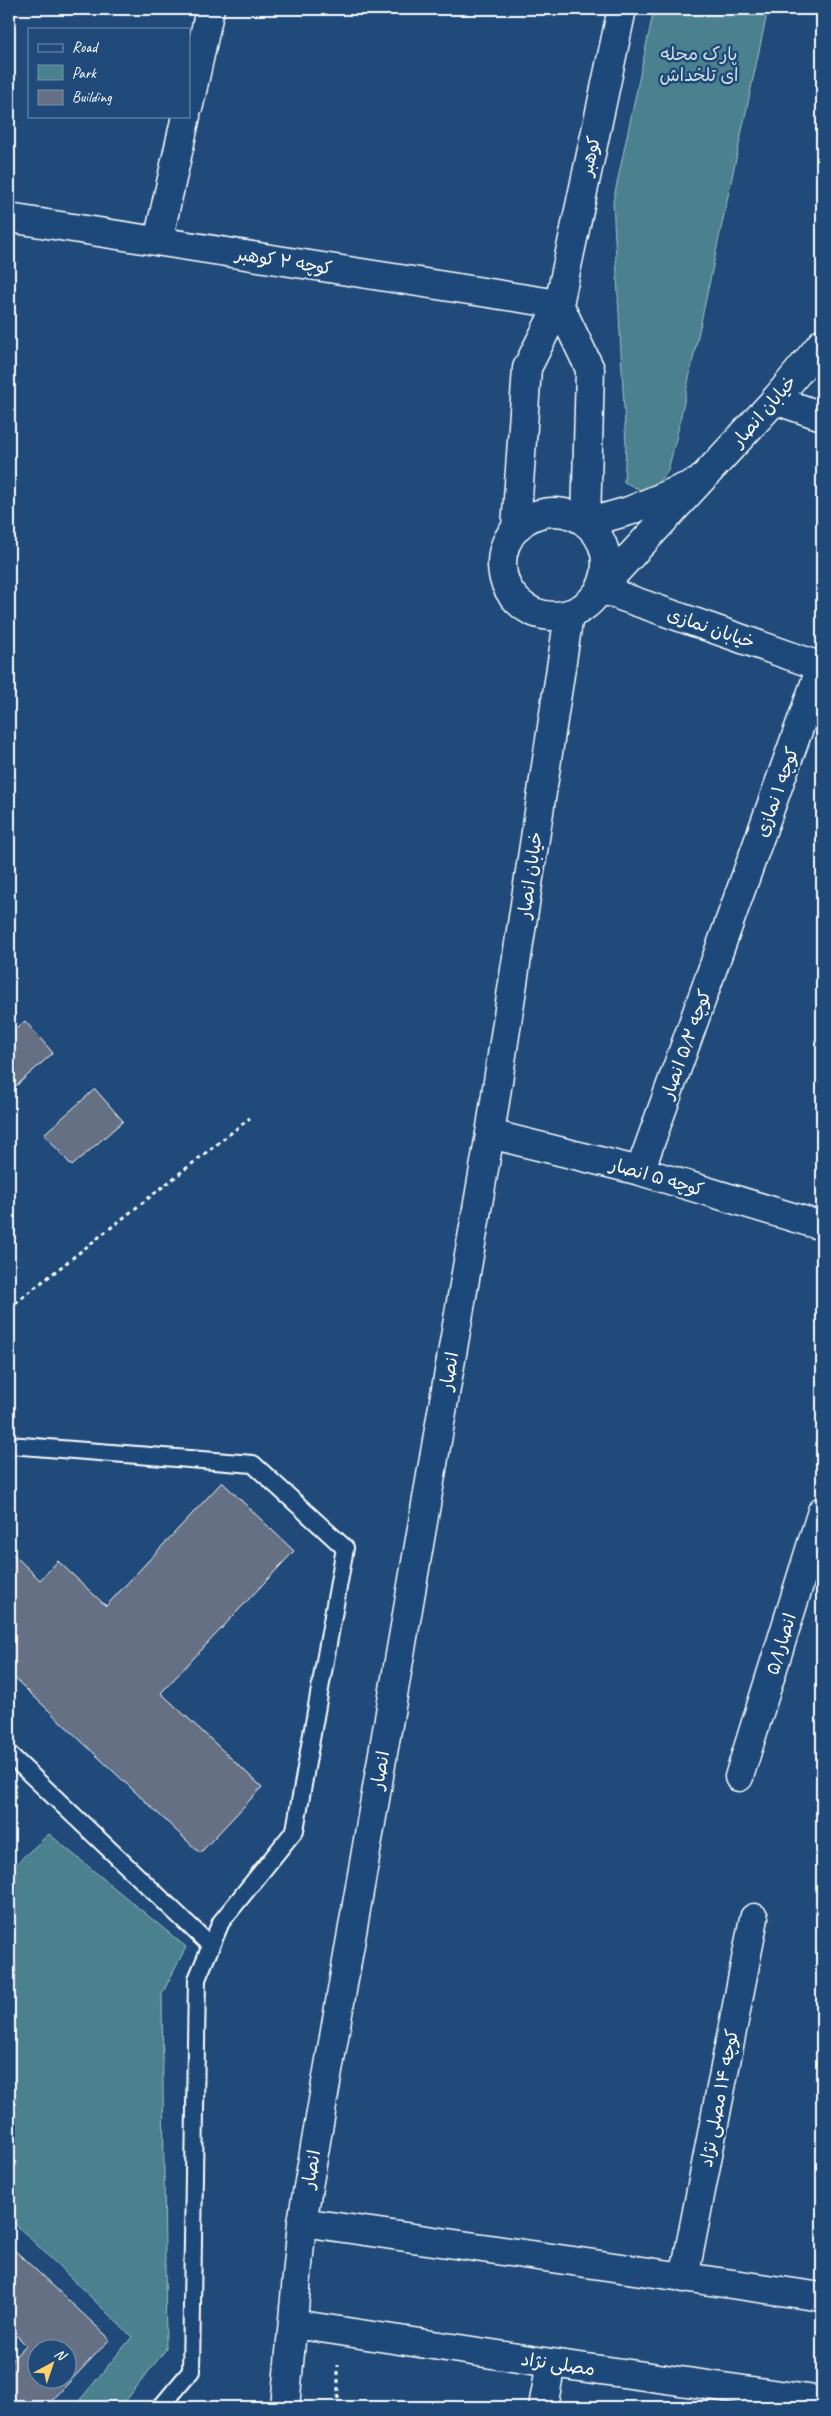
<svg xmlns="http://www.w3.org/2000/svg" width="831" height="2416" viewBox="0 0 831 2416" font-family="Caveat,'Playpen Sans Arabic',sans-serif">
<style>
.green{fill:#4b808e;stroke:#a5c0c6}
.building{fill:#657084;stroke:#fff;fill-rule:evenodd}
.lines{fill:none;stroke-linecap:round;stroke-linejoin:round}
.lane-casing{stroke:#fff;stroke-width:20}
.street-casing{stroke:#fff;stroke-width:31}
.secondary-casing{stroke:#fff;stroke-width:31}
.path{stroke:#fff;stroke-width:3;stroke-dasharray:4 4;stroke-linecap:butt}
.lane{stroke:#1f4a7a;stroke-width:16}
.street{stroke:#1f4a7a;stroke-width:28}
.secondary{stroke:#1f4a7a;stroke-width:28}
.labels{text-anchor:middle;stroke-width:5;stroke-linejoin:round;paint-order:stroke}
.park-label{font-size:18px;fill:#d2dfe3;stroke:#1f4a7a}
.street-label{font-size:18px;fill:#fff;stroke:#1f4a7a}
</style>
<rect width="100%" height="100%" fill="#1f4a7a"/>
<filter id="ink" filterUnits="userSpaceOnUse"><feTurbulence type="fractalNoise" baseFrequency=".02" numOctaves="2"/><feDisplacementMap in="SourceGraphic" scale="10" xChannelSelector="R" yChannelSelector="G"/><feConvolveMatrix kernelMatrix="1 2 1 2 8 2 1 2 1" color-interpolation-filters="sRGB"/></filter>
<g filter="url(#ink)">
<path class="green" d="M654,9H768L676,439L668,470L649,494L624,482L626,445L613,202Z
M49,1834L186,1947L162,1994L166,2349L121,2407H74L132,2337L9,2218V1870Z"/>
<path class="building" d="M25,1021L53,1053L9,1092V1035Z
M95,1089L123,1121L72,1166L44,1134Z
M222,1482L294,1551L161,1693L262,1787L200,1853L9,1673V1550L40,1580L58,1561L106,1606Z
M9,2245L110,2339L46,2407H9V2363L26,2345L9,2328ZM38,2348H68V2378H38Z"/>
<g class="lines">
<defs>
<path id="lane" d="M9,1445L253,1464L345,1548L295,1830L221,1922L197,1979L191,2371L161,2407
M9,1754L211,1946"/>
<path id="street" d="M189,105L210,9
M158,241L186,116
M775,400L822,416
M490,1134L640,1171L822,1226
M640,1171L822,664
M739,1777L822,1511
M684,2278L754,1918
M543,2407L551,2363"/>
<path id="secondary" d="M9,218L559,304
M559,304L590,369L586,523L629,511L693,484
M822,343L775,400L600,589L822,667
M502 564a52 52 0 1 1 104 0a52 52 0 1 1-104 0Z
M516,527L527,368L559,304L622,9
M302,2222L822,2297
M294,2324L551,2363L822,2401
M285,2407L302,2222L490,1134L569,615"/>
</defs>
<use href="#lane" class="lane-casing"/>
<use href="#street" class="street-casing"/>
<use href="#secondary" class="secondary-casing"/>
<path class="path" d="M9,1308L250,1118
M338,2407V2365"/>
<use href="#lane" class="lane"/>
<use href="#street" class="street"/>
<use href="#secondary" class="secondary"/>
</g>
</g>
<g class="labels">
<g class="park-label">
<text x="699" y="60">پارک محله<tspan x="699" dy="21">ای تلخداش</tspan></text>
</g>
<g class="street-label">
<text transform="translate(590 156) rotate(-78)" y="6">کوهبر</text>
<text transform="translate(284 261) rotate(9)" y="6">کوچه ۲ کوهبر</text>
<text transform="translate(764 411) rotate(-49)" y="6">خیابان انصار</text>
<text transform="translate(711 628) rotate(19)" y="6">خیابان نمازی</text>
<text transform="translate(777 792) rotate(-70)" y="6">کوچه ۱ نمازی</text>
<text transform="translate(530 875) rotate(-82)" y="6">خیابان انصار</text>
<text transform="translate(686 1044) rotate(-70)" y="6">کوچه ۵/۲ انصار</text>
<text transform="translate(657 1177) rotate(16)" y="6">کوچه ۵ انصار</text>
<text transform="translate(449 1371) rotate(-80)" y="6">انصار</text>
<text transform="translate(781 1644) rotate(-73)" y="6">انصار۵/۱</text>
<text transform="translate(380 1770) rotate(-80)" y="6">انصار</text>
<text transform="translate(719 2098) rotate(-79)" y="6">کوچه ۱۴ مصلی نژاد</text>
<text transform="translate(311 2169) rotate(-80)" y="6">انصار</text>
<text transform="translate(558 2364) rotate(8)" y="6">مصلی نژاد</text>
</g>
</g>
<rect width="831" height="2416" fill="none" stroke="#1f4a7a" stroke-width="30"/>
<rect x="15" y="15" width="801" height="2386" fill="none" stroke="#fff" stroke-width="2" filter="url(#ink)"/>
<rect x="28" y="28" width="162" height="90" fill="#1f4a7a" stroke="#7992af"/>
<rect x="38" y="44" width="25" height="8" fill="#1f4a7a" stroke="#7992af"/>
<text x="72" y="52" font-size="15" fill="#ffffff">Road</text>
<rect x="38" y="65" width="25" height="15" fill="#4b808e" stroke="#7992af"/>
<text x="72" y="78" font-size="15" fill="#ffffff">Park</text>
<rect x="38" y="90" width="25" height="15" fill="#657084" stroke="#7992af"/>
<text x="72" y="102" font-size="15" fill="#ffffff">Building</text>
<g transform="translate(52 2364) rotate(40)"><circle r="24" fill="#1f4a7a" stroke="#7992af"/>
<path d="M0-4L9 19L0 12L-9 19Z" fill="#ffd166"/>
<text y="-8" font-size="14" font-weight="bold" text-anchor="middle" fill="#ffffff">N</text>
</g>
</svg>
